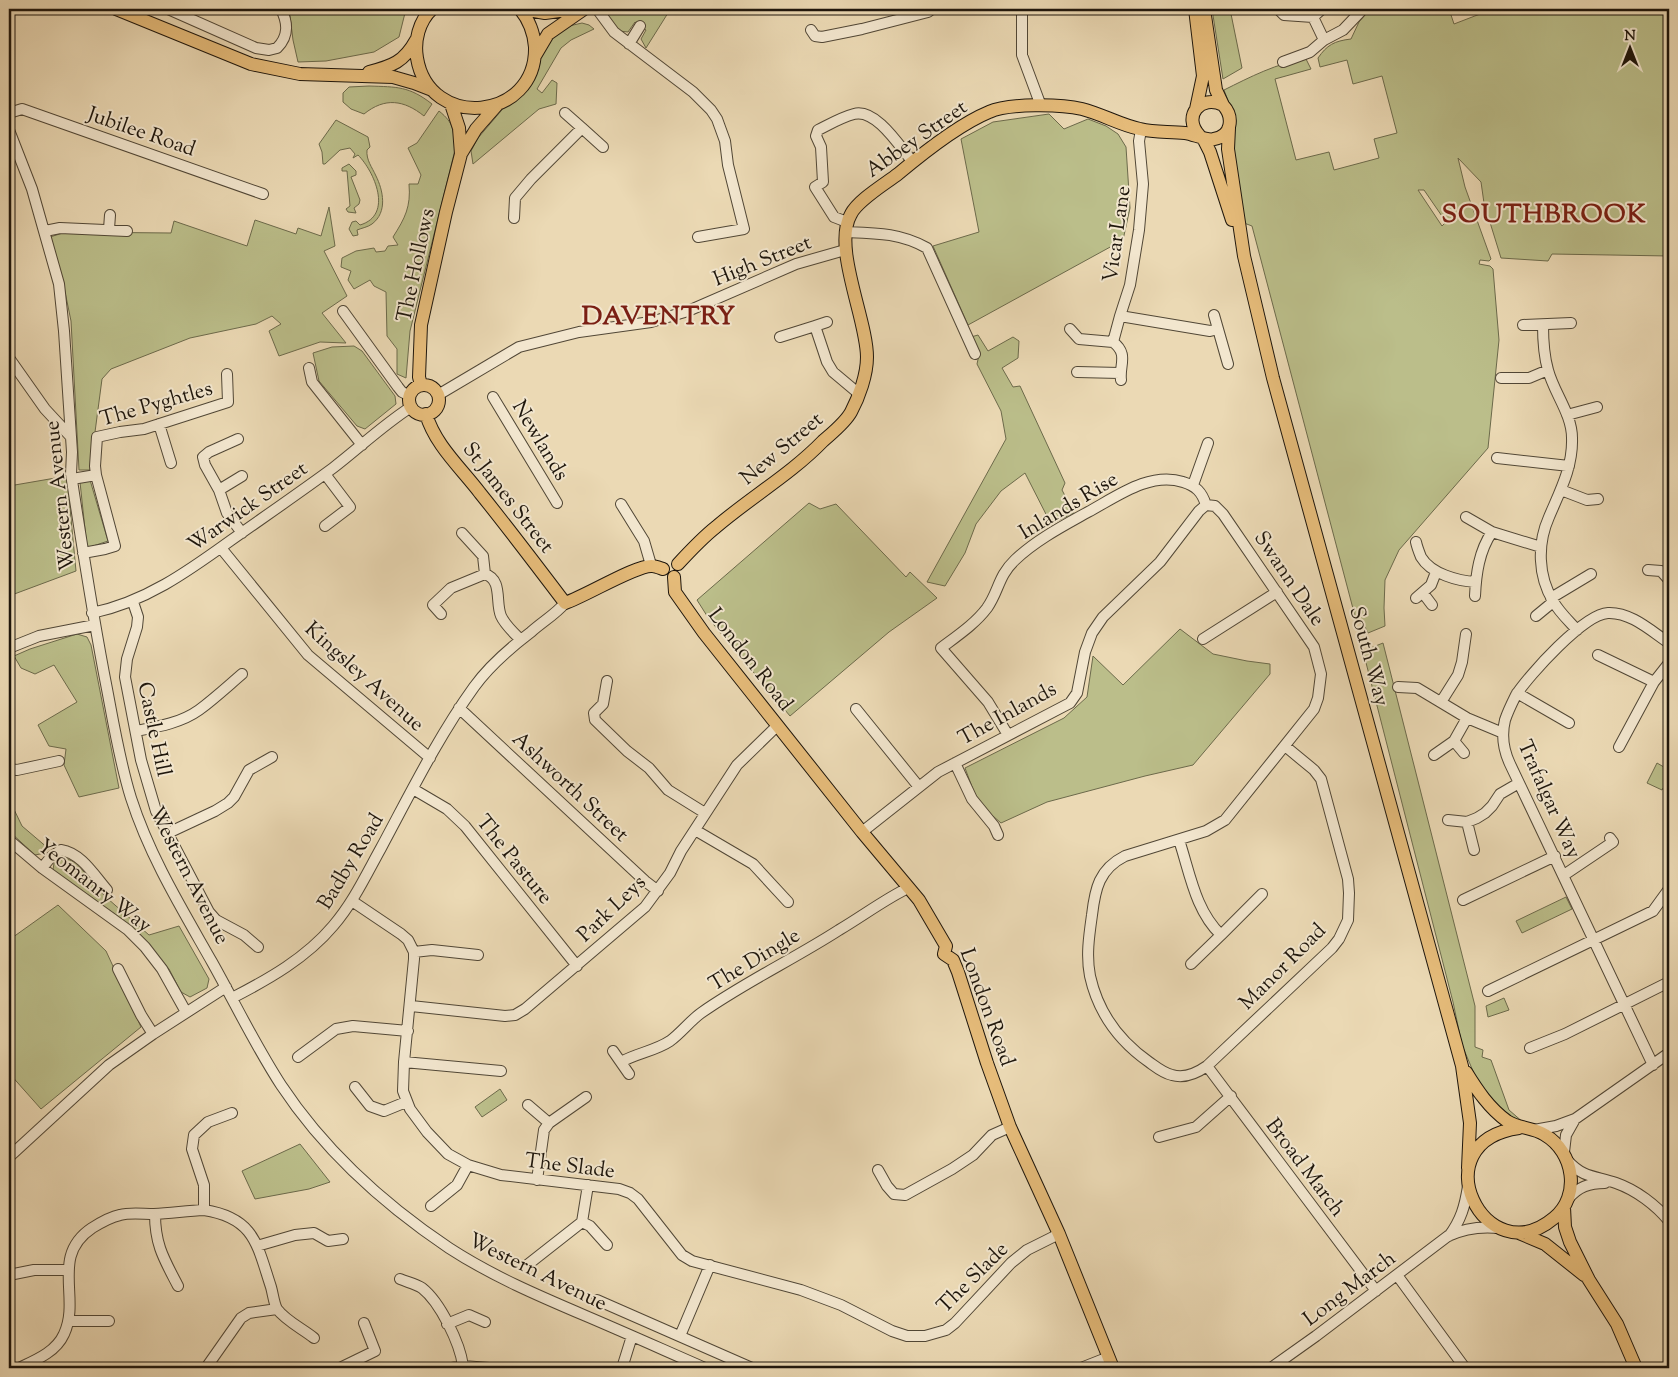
<svg xmlns="http://www.w3.org/2000/svg" width="1678" height="1377" viewBox="0 0 1678 1377" font-family="'Sorts Mill Goudy',serif">
<style>
.green{fill:#bbbe8a;stroke:#6c6a4b;fill-rule:evenodd}
.lines{fill:none;stroke-linecap:round;stroke-linejoin:round}
.minor-casing{stroke:#514736;stroke-width:12}
.major-casing{stroke:#1e160c;stroke-width:14}
.minor{stroke:#f2e6ce;stroke-width:10}
.major{stroke:#e6bc7a;stroke-width:12}
.labels{text-anchor:middle;stroke-width:4;stroke-linejoin:round;paint-order:stroke}
.street-label{font-size:21px;fill:#1e160c;stroke:#f2e6ce}
.district-label{font-size:26px;font-weight:bold;letter-spacing:1px;fill:#7a1f14;stroke:#f2e6ce}
</style>
<rect width="100%" height="100%" fill="#ebd9b4"/>
<filter id="stains"><feTurbulence type="fractalNoise" baseFrequency=".004" numOctaves="4"/><feColorMatrix values="0 0 0 0 .2 0 0 0 0 .09 0 0 0 0 .02 0 0 0 .5 -.17"/></filter>
<radialGradient id="worn" r=".72"><stop offset=".6" stop-color="#630" stop-opacity="0"/><stop offset="1" stop-color="#630" stop-opacity=".3"/></radialGradient>
<path class="green" d="M287,9H406L399,37L374,52L326,61L298,62L293,40L290,16Z
M603,9H683L668,13L646,48L641,39L646,30L635,22L628,32L619,31Z
M1212,9H1230L1242,68L1223,79Z
M1370,9H1449L1454,24L1493,9H1669V256L1552,254L1548,261L1501,258L1484,203L1481,182L1458,158L1465,187L1491,259L1489,261L1480,260L1479,264L1490,266L1493,269L1499,340L1488,448L1399,550L1385,580L1384,608L1385,626L1368,633L1365,627L1356,620L1252,226L1244,223L1233,144V114L1224,90C1248,78 1279,62 1306,59L1311,69L1275,79L1296,160L1329,152L1334,170L1379,158L1374,139L1397,133L1382,76L1353,84L1347,60L1320,67L1318,58C1327,45 1334,41 1351,39L1359,22ZM1418,190H1424L1446,222L1442,226Z
M582,23L589,25L594,29L571,40L561,48L537,89L542,93L552,80L557,83L556,104L539,109L473,164L471,151L478,138L536,70L546,41L569,26Z
M369,86C397,87 409,86 432,104L424,116C404,100 385,97 364,114L351,109L343,102V93L349,87Z
M439,111C455,124 453,130 455,150L410,331L406,378L397,374V349L387,336L386,292L374,286L370,280L354,289L348,280L351,271L341,267L342,258L356,251L374,248L376,252L385,251L388,246L398,245L393,237C405,218 411,207 409,184H418L421,175L408,148L417,143Z
M1049,114L1064,129L1088,119L1106,126L1118,134L1126,147L1130,208L1123,240L968,325L933,246L979,232L961,139L993,122Z
M336,120L368,137L370,147L367,150C366,160 372,167 376,176C383,190 388,212 372,224C368,227 362,228 357,230L358,235L353,236L349,229L352,222L356,221L360,225C394,215 374,171 358,155L353,158L355,154L350,148L340,150L325,164H323L322,152L319,144Z
M349,164L356,171V175L351,177L360,200L359,204L354,208L356,213L348,212L346,209L350,206L347,171H342V168Z
M329,207L335,246L324,251L347,296L322,313L346,343L320,342L279,356L269,331L281,324L272,316L256,324L190,338L111,369L102,379L90,470H79L71,321L63,282L50,237L66,232L171,233L174,221L247,246L255,220L296,234L298,228L321,236Z
M978,335L988,351L1013,337L1019,341L1018,358L1002,368L1013,387L1020,386L1065,483L1062,490L1074,513L1051,524L1025,473L1001,491L976,524L965,553L945,586L927,582L1006,439L1001,411L977,364L979,355L971,337Z
M354,346L362,351L395,396L396,404L365,429L357,426L319,381L313,353L332,347Z
M67,476L76,571L9,596V486Z
M90,480L108,541L87,548L80,482Z
M809,503L820,509L836,504L906,577L910,572L937,598L889,632L790,716L709,619L697,600Z
M1180,629L1213,654L1247,661L1270,664V674L1193,765L1145,776L1047,802L1001,823L978,803L965,768L1064,718L1087,697L1093,656L1123,685Z
M77,634L87,637L91,645L119,788L79,797L64,765L66,749L49,746L38,725L77,702L54,665L35,674L21,668L14,656L30,649Z
M1383,643L1475,1006V1047L1483,1050L1482,1057L1491,1060L1509,1110L1524,1123L1503,1115L1478,1083L1462,1045L1453,1002L1363,651Z
M1657,763L1669,770V791L1663,788L1662,790L1647,783Z
M9,799L22,826L49,849L45,853L35,855L9,831Z
M66,858L76,863L107,898L149,935L179,926L209,979L207,988L190,997L181,992L169,969L144,940L123,920L53,870L54,863Z
M1566,897L1572,909L1522,933L1516,921Z
M58,905L106,951L141,1027L41,1109L9,1073V940Z
M1504,998L1509,1010L1488,1017L1486,1006Z
M500,1089L507,1100L482,1117L475,1107Z
M300,1144L330,1182L309,1189L255,1199L242,1171Z"/>
<g class="lines">
<defs>
<path id="minor" d="M168,9L256,48L269,50L277,48C289,36 288,23 281,9
M597,9L614,32L693,92L711,110L717,119L725,141L728,165L744,229L698,237
M1022,9V55L1041,106
M1278,9L1284,15L1313,17L1324,40
M1313,17L1322,9
M811,30L815,36L822,37L862,29L928,12L932,9
M629,44L640,26
M1283,62L1310,52L1324,40L1343,30L1363,9
M9,113L22,109L263,194
M565,113L582,128
M9,130L32,189L59,284L64,331L72,452L71,474C82,546 93,618 107,689C114,726 120,763 131,798C150,857 182,909 212,962C235,1003 255,1045 281,1085C324,1150 385,1205 449,1248C492,1276 539,1296 586,1316C626,1333 666,1351 705,1368
M514,218L515,198L531,179L582,128L603,147
M847,222L834,217L815,187L823,182L821,147L816,136L818,130C830,124 842,117 854,114C876,108 900,147 912,161
M109,229L110,215
M45,231L60,228L127,231
M846,232C876,233 901,233 927,248L975,354
M343,311L398,387L402,392L410,396
M1214,315L1218,329
M1120,316L1210,331L1218,329L1228,364
M1523,325L1571,323
M1543,325C1543,340 1544,356 1548,370C1554,393 1572,414 1572,438C1573,467 1560,491 1549,517C1537,544 1538,576 1553,601C1559,612 1569,621 1577,630
M815,326L827,322
M1070,329L1079,339L1113,342
M780,337L815,326L827,362L833,372L858,393
M1113,342L1120,316L1130,285L1139,230L1143,184L1139,141L1141,130
M1113,342C1129,354 1119,365 1121,380
M9,358L45,409L71,437
M309,368L312,382L362,445
M1077,372L1120,373
M1501,378H1529L1548,370
M438,395L519,347L579,332L651,322L688,311L796,264L845,250
M493,397L557,503
M1567,415L1597,407
M159,424L171,463
M238,439L209,452L203,457L205,465L219,490L227,513L242,533
M1497,458L1569,466
M325,474L350,507L325,526
M72,479L96,475L95,466L97,437L120,432L144,429L228,402L227,374
M1193,485L1208,443
M219,490L242,476
M1561,490L1587,500L1598,499
M621,504L644,541L651,565
M1206,505L1215,506L1223,514L1314,647L1321,674L1318,698L1314,709L1225,820L1206,831L1125,856C1099,869 1095,889 1092,915C1089,936 1086,956 1090,976C1098,1012 1119,1041 1149,1062C1156,1067 1163,1073 1172,1075C1185,1079 1197,1073 1207,1066L1332,948L1339,939L1348,920L1349,893L1348,879L1321,779L1314,770L1285,746
M1466,517L1492,532
M462,533L483,556L485,574
M1416,542C1417,547 1419,552 1421,557C1431,574 1458,581 1476,582
M221,548L308,655L430,758
M83,553L105,549L115,546L96,475
M1648,570L1661,571L1669,580
M1423,593L1432,605
M1475,596C1476,574 1479,551 1492,532L1541,547
M1416,598L1431,585L1436,572
M1551,598L1591,574
M133,602L138,617L137,627L127,659L125,677L141,760L156,811L209,912L216,920L244,935L258,947
M92,613C145,602 187,572 230,541C264,517 299,493 333,468C359,448 383,425 411,407
M441,614L433,605L451,588L485,574C503,580 495,602 501,616C505,625 514,633 521,640
M1536,616L1553,602
M1203,639L1277,592
M9,648L39,636L95,625
M1598,655L1654,682
M607,681L603,704L594,713L595,720L627,751L649,768L668,790L705,813
M1398,687L1417,688L1467,718L1503,733
M1517,693L1569,723
M1441,702L1458,675L1462,662L1466,634
M459,708L645,881L658,891
M856,709L919,787
M136,731C157,727 181,723 199,710C214,699 228,686 242,674
M1008,735L988,702L941,648C957,636 975,624 987,608C999,591 998,576 1015,560C1036,540 1063,526 1088,512C1116,497 1150,471 1183,482C1196,486 1202,492 1206,505
M1454,741L1464,753
M1619,747L1654,682L1669,663
M1434,755L1454,741L1467,718
M955,763L972,799L994,826L998,835
M9,769L17,770L59,761
M413,789L447,809L465,826L577,966
M1448,820L1467,822L1477,818L1485,813L1492,806L1500,794L1519,783
M1467,822L1474,850
M695,830L753,864L788,902
M862,832L938,772L1070,703L1077,693L1085,652L1092,633L1103,617L1160,562L1199,511L1206,505
M168,833L215,811L228,803L234,797L249,770L272,757
M9,840L42,868L128,930L145,947L162,969L186,1012
M1179,840C1190,873 1195,910 1221,935L1262,894
M42,868L51,857L61,850C81,853 94,875 107,890
M1564,875L1613,842L1610,838
M1463,900L1555,856
M352,901L401,934L408,940L414,952V959L404,1062L403,1091L410,1109L427,1132L448,1154L468,1165L501,1175L619,1189L630,1193L638,1199L682,1255L692,1261L801,1290L841,1305L892,1331L907,1336H925L946,1330L955,1323L1011,1263L1027,1250L1059,1234
M414,952L432,950L478,955
M1191,964L1221,935
M118,969L141,1015L153,1034
M1488,991L1653,911L1669,889
M232,998C269,979 306,958 333,926C353,903 366,875 381,848C410,794 438,737 474,687C489,666 510,648 531,632C542,622 556,614 565,603
M411,1006L505,1016L515,1015L525,1009L645,907L670,873L681,851L737,765L777,726
M1530,1048L1565,1034L1669,982
M613,1051L629,1074
M298,1057L336,1029L353,1026L408,1031
M404,1062L501,1071
M621,1062C637,1053 655,1051 670,1041C681,1033 690,1021 701,1013C745,982 794,959 839,930C861,917 881,902 904,890L907,886
M1653,1065L1510,764C1503,749 1501,736 1505,720C1508,711 1512,703 1516,695C1529,675 1584,614 1608,613C1631,612 1651,631 1669,643
M1207,1066L1376,1291
M355,1087L370,1106L384,1111L406,1102
M528,1105L549,1123
M1534,1130L1556,1126L1575,1119L1669,1053
M1159,1137L1196,1127L1231,1096
M1564,1152L1566,1135L1575,1119
M9,1157L109,1065L153,1034L226,987
M1568,1161C1583,1178 1596,1176 1616,1183C1636,1190 1656,1205 1669,1221
M878,1170L887,1186L894,1194L905,1195L952,1169L973,1155L992,1135L1010,1127
M537,1180L544,1130L549,1123L586,1097
M1568,1199C1578,1187 1589,1183 1605,1183
M431,1206L457,1185L468,1165
M204,1210V1185L192,1149L194,1135L208,1122L232,1113
M155,1214C155,1245 164,1259 178,1286
M582,1222L590,1226L607,1245
M1449,1236C1461,1220 1465,1206 1468,1186
M257,1246L295,1235L314,1233L328,1241L343,1239
M526,1266L582,1222L588,1185
M9,1275L34,1270H68
M1397,1275L1465,1368
M400,1279C407,1282 416,1284 422,1288C440,1302 460,1343 463,1366
M597,1300L752,1368
M69,1321H109
M447,1324L469,1315L485,1322
M680,1336L710,1265
M208,1365L241,1318L249,1313L277,1309
M19,1368C36,1360 56,1352 64,1334C81,1298 50,1256 92,1228C100,1223 110,1217 120,1215C130,1212 143,1214 154,1214C171,1213 187,1211 204,1210C255,1218 257,1245 271,1287C273,1294 274,1304 277,1309C286,1321 303,1329 314,1338
M340,1368L375,1351L364,1323
M452,1368L463,1366L489,1368
M622,1368L632,1336
M1081,1368L1109,1357
M1271,1368L1316,1336L1448,1236C1465,1228 1480,1226 1499,1228"/>
<path id="major" d="M116,9L251,64L300,74L393,77L414,83L432,90
M432,9C419,21 414,41 417,58C429,131 537,121 535,47C534,33 529,20 520,9
M523,9L545,13L573,9
M1195,9L1203,76L1196,109
M1204,9L1216,90L1223,105
M535,56L548,34L584,9
M369,72C392,66 404,62 416,40
M451,104L459,128L461,154
M1229,128L1228,149L1244,256L1273,378L1462,1066L1470,1123L1468,1168
M1203,138L1210,152L1232,220
M421,385L419,377L421,325L446,212L461,154L476,129L497,105
M409 400a15 15 0 1 1 30 0a15 15 0 1 1-30 0Z
M426,414C435,445 461,468 480,493C509,529 537,566 565,603C586,596 636,565 652,566C655,566 660,568 663,569
M678,564C690,551 702,538 716,527C751,497 791,474 823,441C832,433 845,423 851,412C859,397 867,375 867,357C867,319 832,247 851,214C858,200 885,184 898,174C923,153 960,124 989,112C1009,103 1061,104 1082,109C1102,114 1120,125 1140,129C1155,133 1170,131 1185,133C1193,134 1208,141 1214,139C1232,136 1234,117 1223,105C1201,94 1182,116 1199,135
M674,577L675,592L704,633L862,832L919,900L946,946L944,954L953,960L958,972L987,1063L1010,1127L1059,1234L1113,1368
M1466,1072C1477,1090 1489,1108 1507,1121C1519,1129 1533,1127 1545,1135C1574,1152 1581,1196 1554,1218C1485,1276 1419,1142 1519,1128
M1564,1207L1565,1227L1570,1242L1589,1280L1617,1324L1636,1368
M1519,1233L1545,1244L1584,1275"/>
</defs>
<use href="#minor" class="minor-casing"/>
<use href="#major" class="major-casing"/>
<use href="#minor" class="minor"/>
<use href="#major" class="major"/>
</g>
<g class="labels">
<g class="street-label">
<text transform="translate(142 131) rotate(19)" y="7">Jubilee Road</text>
<text transform="translate(916 138) rotate(-35)" y="7">Abbey Street</text>
<text transform="translate(1116 234) rotate(-82)" y="7">Vicar Lane</text>
<text transform="translate(762 260) rotate(-22)" y="7">High Street</text>
<text transform="translate(415 265) rotate(-78)" y="7">The Hollows</text>
<text transform="translate(156 403) rotate(-16)" y="7">The Pyghtles</text>
<text transform="translate(541 440) rotate(59)" y="7">Newlands</text>
<text transform="translate(781 448) rotate(-40)" y="7">New Street</text>
<text transform="translate(59 496) rotate(-96)" y="7">Western Avenue</text>
<text transform="translate(509 497) rotate(52)" y="7">St James Street</text>
<text transform="translate(1068 505) rotate(-31)" y="7">Inlands Rise</text>
<text transform="translate(247 506) rotate(-35)" y="7">Warwick Street</text>
<text transform="translate(1290 578) rotate(56)" y="7">Swann Dale</text>
<text transform="translate(1370 656) rotate(75)" y="7">South Way</text>
<text transform="translate(751 659) rotate(52)" y="7">London Road</text>
<text transform="translate(365 676) rotate(42)" y="7">Kingsley Avenue</text>
<text transform="translate(1007 713) rotate(-29)" y="7">The Inlands</text>
<text transform="translate(155 729) rotate(78)" y="7">Castle Hill</text>
<text transform="translate(571 786) rotate(43)" y="7">Ashworth Street</text>
<text transform="translate(1550 799) rotate(66)" y="7">Trafalgar Way</text>
<text transform="translate(515 859) rotate(51)" y="7">The Pasture</text>
<text transform="translate(350 861) rotate(-59)" y="7">Badby Road</text>
<text transform="translate(190 875) rotate(63)" y="7">Western Avenue</text>
<text transform="translate(95 885) rotate(38)" y="7">Yeomanry Way</text>
<text transform="translate(611 908) rotate(-44)" y="7">Park Leys</text>
<text transform="translate(754 959) rotate(-31)" y="7">The Dingle</text>
<text transform="translate(1282 966) rotate(-45)" y="7">Manor Road</text>
<text transform="translate(988 1007) rotate(70)" y="7">London Road</text>
<text transform="translate(570 1165) rotate(7)" y="7">The Slade</text>
<text transform="translate(1306 1167) rotate(53)" y="7">Broad March</text>
<text transform="translate(538 1271) rotate(26)" y="7">Western Avenue</text>
<text transform="translate(972 1277) rotate(-45)" y="7">The Slade</text>
<text transform="translate(1349 1288) rotate(-37)" y="7">Long March</text>
</g>
<g class="district-label">
<text x="1544" y="222">SOUTHBROOK</text>
<text x="659" y="324">DAVENTRY</text>
</g>
</g>
<rect width="1678" height="1377" fill="none" stroke="#ebd9b4" stroke-width="30"/>
<rect x="10" y="10" width="1658" height="1357" fill="none" stroke="#1e160c" stroke-width="2.5"/>
<rect x="15" y="15" width="1648" height="1347" fill="none" stroke="#1e160c"/>
<g transform="translate(1630 48)" stroke="#f2e6ce" stroke-width="4" paint-order="stroke">
<path d="M0-4L9 19L0 12L-9 19Z" fill="#1e160c"/>
<text y="-8" font-size="14" font-weight="bold" text-anchor="middle" fill="#1e160c">N</text>
</g>
<rect width="100%" height="100%" filter="url(#stains)"/>
<rect width="100%" height="100%" fill="url(#worn)"/>
</svg>
